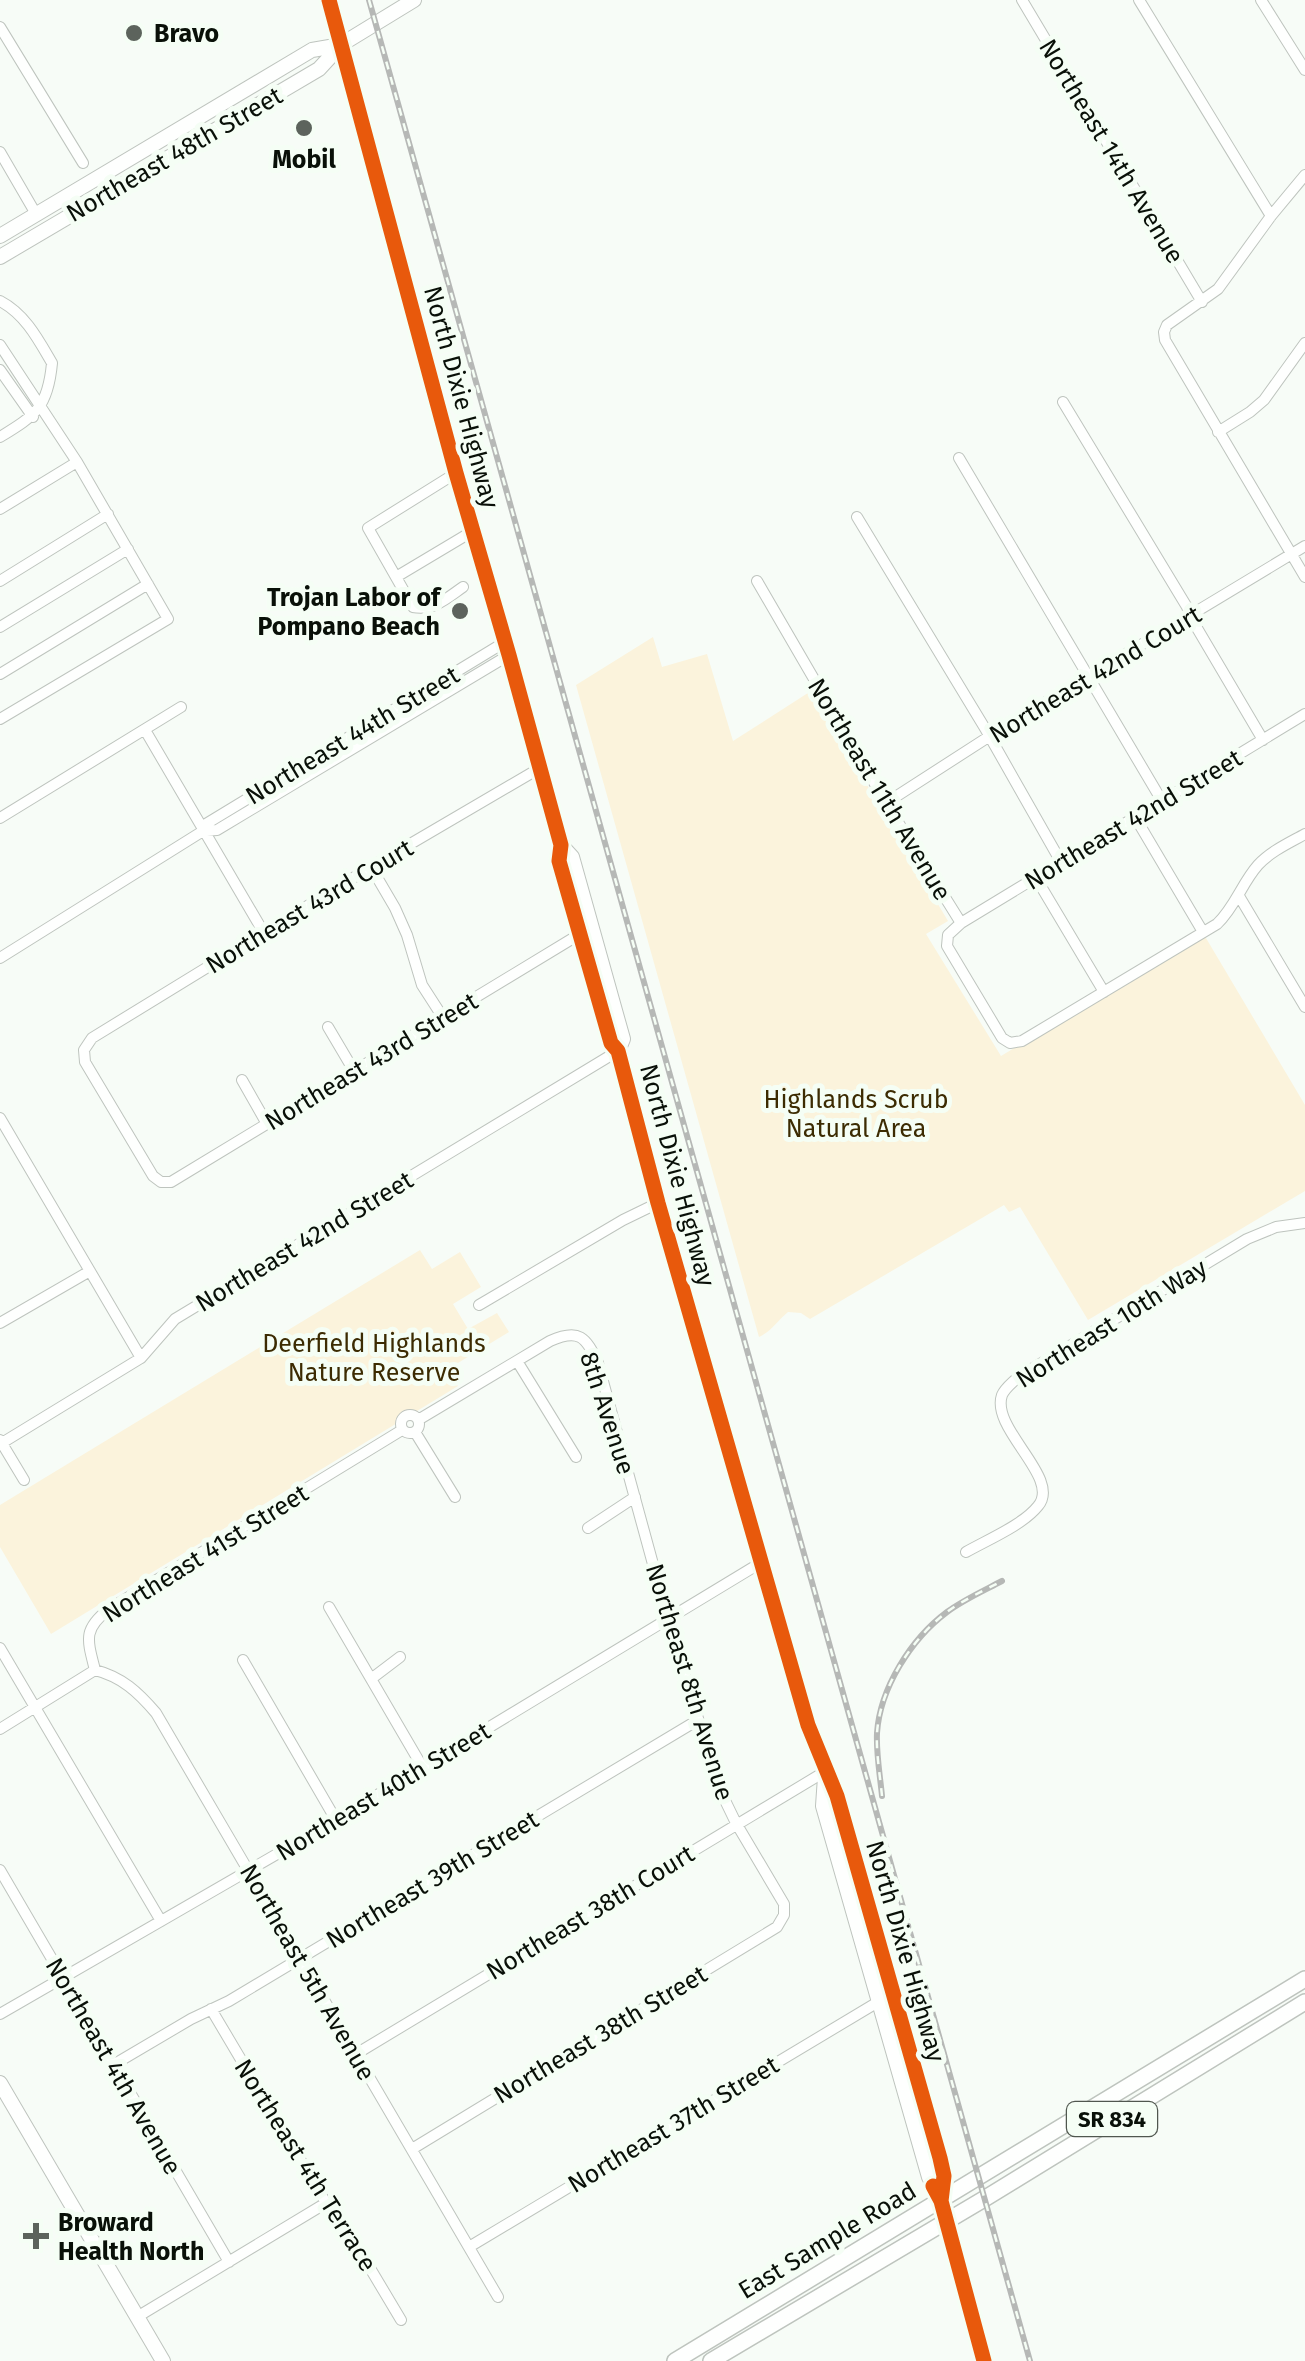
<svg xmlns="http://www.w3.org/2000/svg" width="1305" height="2361" viewBox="0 0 1305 2361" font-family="'Fira Sans',sans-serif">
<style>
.green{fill:#fbf3dc}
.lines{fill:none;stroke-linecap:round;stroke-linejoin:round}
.street-casing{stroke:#bec4be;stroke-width:12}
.secondary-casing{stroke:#bec4be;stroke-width:16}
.primary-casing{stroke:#bec4be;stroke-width:18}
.street{stroke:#fefffe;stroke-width:10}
.secondary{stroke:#fefffe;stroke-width:14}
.primary{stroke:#fefffe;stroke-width:15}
.rail-casing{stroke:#b6b8b6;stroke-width:6}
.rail{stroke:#f5fef5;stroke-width:2.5;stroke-dasharray:8;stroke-linecap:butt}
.cycleway-casing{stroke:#f5fef5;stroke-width:21}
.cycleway{stroke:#e8590c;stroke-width:15}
.poi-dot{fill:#5c635c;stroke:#f5fef5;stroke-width:4}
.labels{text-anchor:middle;stroke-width:10;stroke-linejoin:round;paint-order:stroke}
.shield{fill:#f5fef5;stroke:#50574f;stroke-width:2.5}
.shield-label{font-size:22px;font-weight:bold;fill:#091008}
.poi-label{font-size:25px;font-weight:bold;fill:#091008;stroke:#f5fef5;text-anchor:start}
.street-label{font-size:25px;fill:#091008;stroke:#f5fef5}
.park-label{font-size:25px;fill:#3c2b02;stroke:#f5fef5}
</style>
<rect width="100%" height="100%" fill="#f7fcf7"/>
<path class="green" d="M653,637L662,667L707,654L733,741L811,691L948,921L926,934L1001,1056L1203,933L1305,1105V1191L1088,1320L1020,1207L1009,1212L1004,1205L810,1319L801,1313L788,1312C777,1321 772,1331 759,1337L576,685Z
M420,1250L432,1269L460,1252L481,1287L453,1304L468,1329L497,1313L509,1332L448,1369L458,1386L51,1634L0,1547V1505Z"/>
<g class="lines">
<defs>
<path id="street" d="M1022,0L1202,302
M1139,0L1271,216
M1261,0L1305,70
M0,27L83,163
M0,152L36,214
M1305,175L1271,216L1218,289L1167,325L1164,332L1165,340L1305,577
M0,301C25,314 38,339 52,363C48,407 36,415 0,437
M0,345L77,462L168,619L0,719
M0,370L33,417
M1063,402L1187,607L1194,623L1263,740
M1218,432L1250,412L1264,400L1305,343
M959,458L1162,801
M456,473L368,528L413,607C434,611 447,598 463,587
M0,509L77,462
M857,517L986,730L1061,862
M396,577L473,531
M0,581L108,514
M757,581L886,803L961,923L948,935L947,946L1002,1038L1010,1043L1022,1041L1217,924C1235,907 1242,883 1258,865C1271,851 1289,843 1305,834
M0,627L128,549
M0,674L148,584
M145,730L264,933
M540,768L371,867L92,1038L84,1050L85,1062L153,1176L161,1182H171L580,934
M886,803L993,734L1305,546
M1135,817L1203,932
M0,818L181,707
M203,831L217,830L509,655
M371,867L395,908L407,935L422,985L442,1016
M1036,878L1104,992
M1239,896L1305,1007
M961,923L1305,714
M0,958L203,831L206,824L505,642
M328,1027L354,1071
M242,1080L267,1124
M0,1118L141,1358
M479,1305L623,1220L658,1203
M0,1323L90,1271
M517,1361L576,1457
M401 1424a9 9 0 1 1 18 0a9 9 0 1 1-18 0Z
M415,1432L455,1497
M0,1440L24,1480
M2,1443L141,1358L175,1319L618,1051
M588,1528L635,1497
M966,1552C987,1540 1023,1525 1038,1506C1062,1478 990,1429 1002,1395C1005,1388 1012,1383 1017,1378L1247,1239L1276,1227L1305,1223
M329,1607L423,1768
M0,1648L161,1921
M243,1660L336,1820
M95,1670C122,1677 138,1692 156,1713L498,2297
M371,1679L400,1657
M0,1729L95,1670C87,1639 83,1629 109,1609L402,1430
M0,1870L229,2262
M211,2009L326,2203L345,2234L361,2253L401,2320
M0,2014L336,1820L762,1562
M356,2054L826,1771
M113,2065L191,2019L229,2001L698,1720
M412,2149L777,1927L784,1915V1904L736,1823L719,1788L668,1619L598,1363C586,1337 579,1328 550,1341L418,1420
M469,2247L878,2002
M137,2317L326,2203"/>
<path id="secondary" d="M329,0L456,473L509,655L561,845L559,861L611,1043L618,1051L658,1203L808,1725L837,1796L940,2158L944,2176L941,2201
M0,236L312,50L341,45
M0,257L319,69L342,44L414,0
M561,845L572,857L623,1039L618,1051
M825,1777L823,1806L929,2177L941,2201L984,2361
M0,2083L163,2361"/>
<path id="primary" d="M675,2361L1305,1979
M711,2361L984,2199L1305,2002"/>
</defs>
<use href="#street" class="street-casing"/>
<use href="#secondary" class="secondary-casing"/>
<use href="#primary" class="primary-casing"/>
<use href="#street" class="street"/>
<use href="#secondary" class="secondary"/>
<use href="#primary" class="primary"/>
<defs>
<path id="rail" d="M369,0L1030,2361
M882,1796C880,1775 876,1753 877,1733C880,1688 911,1639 947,1612C963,1600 983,1591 1002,1581"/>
</defs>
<use href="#rail" class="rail-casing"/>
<use href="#rail" class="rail"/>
<defs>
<path id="cycleway" d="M329,0L456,473L509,655L561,845L559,861L611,1043L618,1051L658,1203L808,1725L837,1796L940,2158L944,2176L941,2201
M933,2186L941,2201L984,2361"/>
</defs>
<use href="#cycleway" class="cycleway-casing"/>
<use href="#cycleway" class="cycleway"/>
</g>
<g class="poi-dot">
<circle cx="134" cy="33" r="10"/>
<circle cx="304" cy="128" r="10"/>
<circle cx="460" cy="611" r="10"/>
<path d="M31 2221h10v10h10v10h-10v10h-10v-10h-10v-10h10z"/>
</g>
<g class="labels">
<rect class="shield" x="1067" y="2102" width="90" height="34" rx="8"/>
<g class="shield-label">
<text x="1112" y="2127">SR 834</text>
</g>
<g class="poi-label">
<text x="154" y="42">Bravo</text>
<text x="304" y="168" text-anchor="middle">Mobil</text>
<text x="440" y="606" text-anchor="end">Trojan Labor of<tspan x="440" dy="29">Pompano Beach</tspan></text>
<text x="58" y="2231">Broward<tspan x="58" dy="29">Health North</tspan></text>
</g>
<g class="street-label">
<text transform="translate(1112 151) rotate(59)" y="9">Northeast 14th Avenue</text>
<text transform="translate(174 154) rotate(-30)" y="9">Northeast 48th Street</text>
<text transform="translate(462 397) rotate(75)" y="9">North Dixie Highway</text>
<text transform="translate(1095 674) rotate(-31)" y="9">Northeast 42nd Court</text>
<text transform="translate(352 735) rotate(-31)" y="9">Northeast 44th Street</text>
<text transform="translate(880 789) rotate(59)" y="9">Northeast 11th Avenue</text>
<text transform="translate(1133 819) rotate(-31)" y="9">Northeast 42nd Street</text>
<text transform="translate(309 906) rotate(-31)" y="9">Northeast 43rd Court</text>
<text transform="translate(371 1061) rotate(-31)" y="9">Northeast 43rd Street</text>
<text transform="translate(678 1175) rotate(75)" y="9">North Dixie Highway</text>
<text transform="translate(304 1241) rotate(-31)" y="9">Northeast 42nd Street</text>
<text transform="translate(1111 1323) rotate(-32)" y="9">Northeast 10th Way</text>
<text transform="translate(608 1413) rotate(72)" y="9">8th Avenue</text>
<text transform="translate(205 1553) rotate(-32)" y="9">Northeast 41st Street</text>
<text transform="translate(690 1682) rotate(73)" y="9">Northeast 8th Avenue</text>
<text transform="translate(383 1791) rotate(-31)" y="9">Northeast 40th Street</text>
<text transform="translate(432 1879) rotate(-31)" y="9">Northeast 39th Street</text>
<text transform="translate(590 1912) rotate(-31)" y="9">Northeast 38th Court</text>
<text transform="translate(906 1951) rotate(74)" y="9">North Dixie Highway</text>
<text transform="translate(308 1972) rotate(60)" y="9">Northeast 5th Avenue</text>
<text transform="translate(600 2034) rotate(-31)" y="9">Northeast 38th Street</text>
<text transform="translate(114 2066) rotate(60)" y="9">Northeast 4th Avenue</text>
<text transform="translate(673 2124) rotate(-31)" y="9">Northeast 37th Street</text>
<text transform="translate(306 2165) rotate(58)" y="9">Northeast 4th Terrace</text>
<text transform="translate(827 2240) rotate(-31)" y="9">East Sample Road</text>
</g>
<g class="park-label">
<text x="856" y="1108">Highlands Scrub<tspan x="856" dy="29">Natural Area</tspan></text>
<text x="374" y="1352">Deerfield Highlands<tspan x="374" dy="29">Nature Reserve</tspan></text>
</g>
</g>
</svg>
